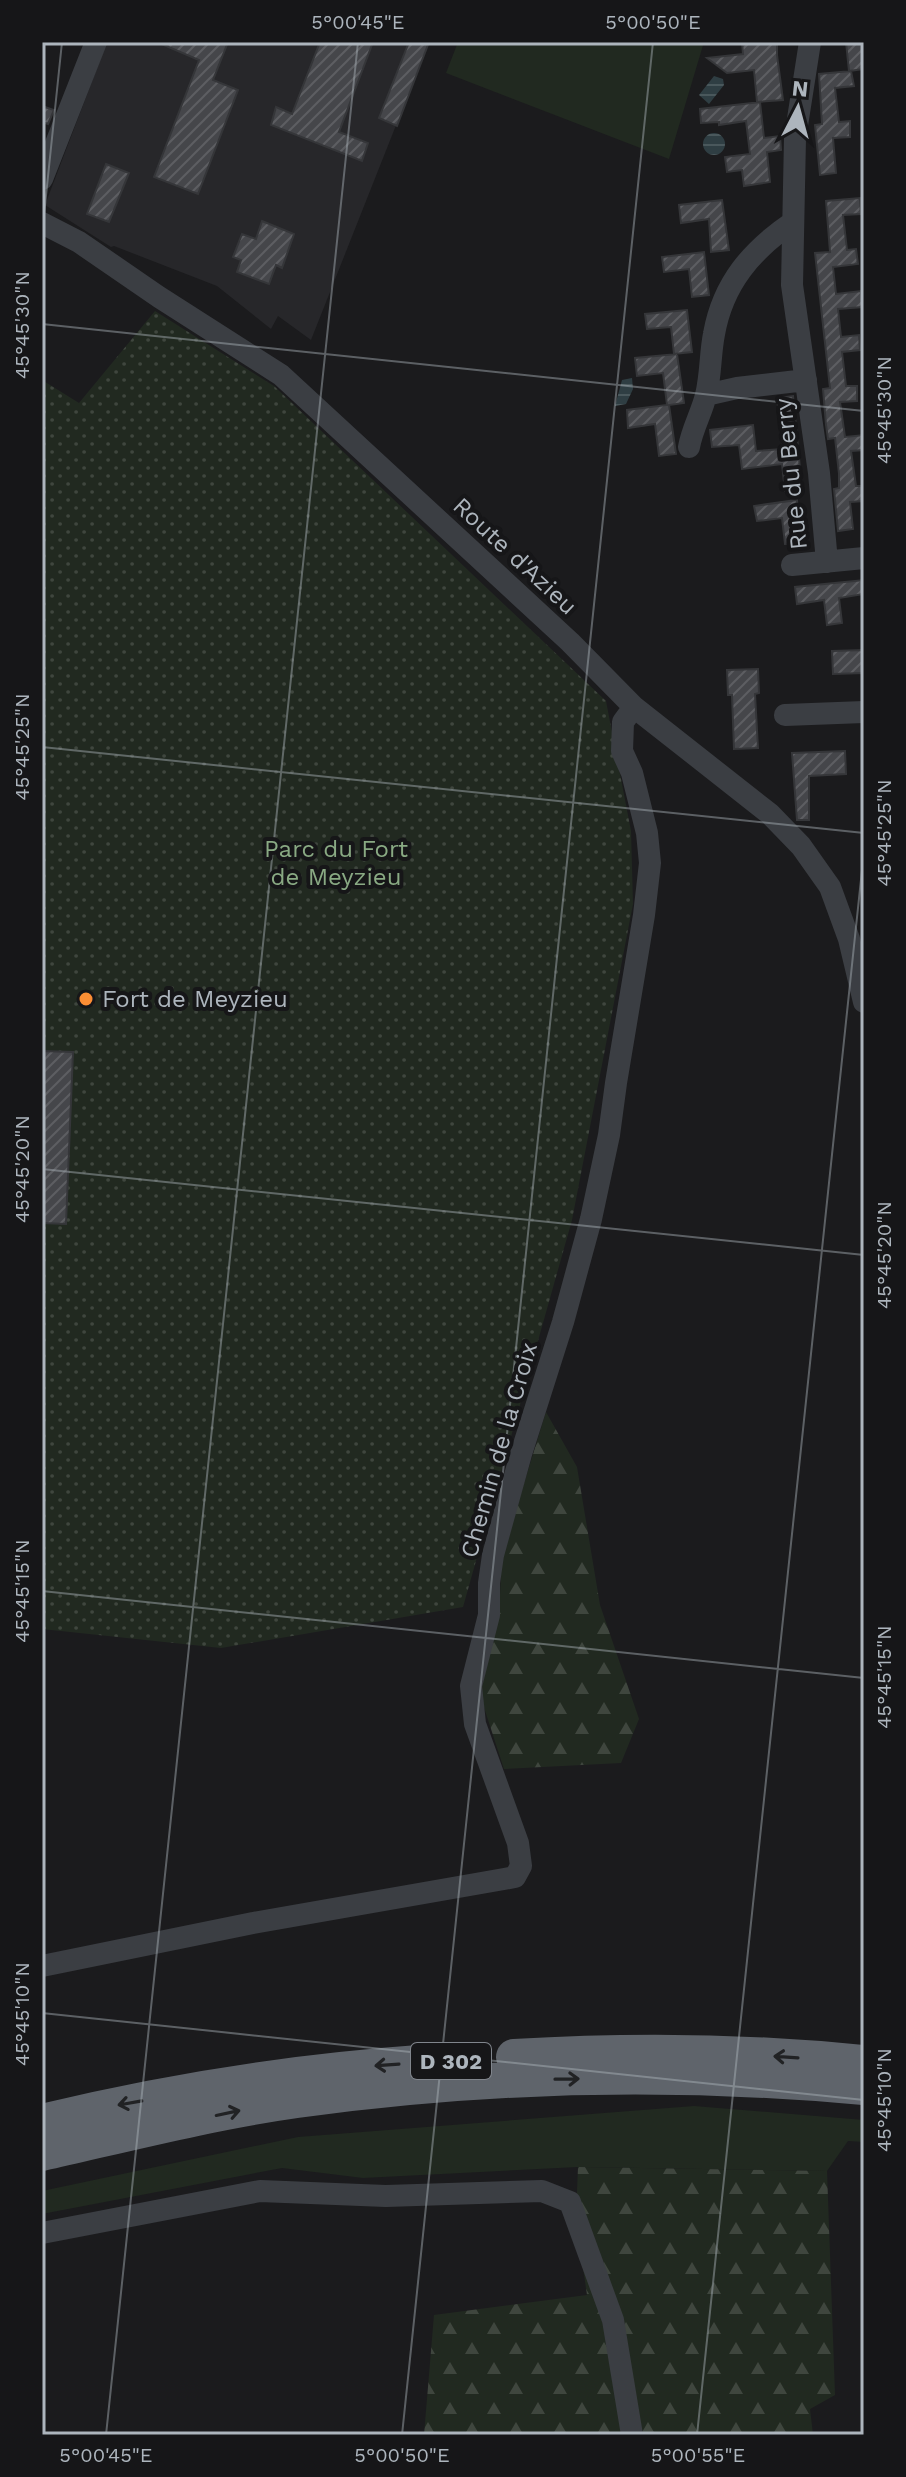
<svg xmlns="http://www.w3.org/2000/svg" width="906" height="2477" viewBox="0 0 906 2477" font-family="'Work Sans',sans-serif">
<style>
.built{fill:#27272a}
.grass{fill:#212920}
.forest{fill:url(#forest-firs)}
.park{fill:url(#park-dots)}
.water{fill:url(#water-rules)}
.building{fill:url(#building-hatch);stroke:#353639;stroke-width:2}
.lines{fill:none;stroke-linecap:round;stroke-linejoin:round}
.minor{stroke:#3b3e43;stroke-width:22}
.trunk{stroke:#5f646b;stroke-width:36}
.oneway{stroke:#212224}
.ticks{fill:none;stroke:#adb5bd;stroke-width:2;stroke-opacity:0.45}
.poi-dot{fill:#fc8e34;stroke:#161618;stroke-width:3}
.labels{text-anchor:middle;stroke-width:8;stroke-linejoin:round;paint-order:stroke}
.shield{fill:#161618;stroke:#80858c;stroke-width:2}
.shield-label{font-size:22px;font-weight:bold;fill:#adb5bd}
.street-label{font-size:24px;fill:#adb5bd;stroke:#161618}
.park-label{font-size:24px;fill:#89a983;stroke:#161618}
.poi-label{font-size:24px;fill:#adb5bd;stroke:#161618;text-anchor:start}
.neatline{fill:none;stroke:#adb5bd;stroke-width:3}
.ticks-label{font-size:20px;text-anchor:middle;fill:#adb5bd}
</style>
<defs>
<pattern id="forest-firs" width="22" height="20" patternUnits="userSpaceOnUse" patternTransform="scale(2)"><rect width="22" height="20" fill="#212920"/><path d="M5 1l3.5 6h-7zM16 11l3.5 6h-7z" fill="#3f463e"/></pattern>
<pattern id="park-dots" width="8" height="8" patternUnits="userSpaceOnUse" patternTransform="scale(2)"><rect width="8" height="8" fill="#212920"/><path d="M2 2h.1M6 6h.1" fill="none" stroke="#3f463e" stroke-width="1.8" stroke-linecap="round"/></pattern>
<pattern id="water-rules" width="6" height="5" patternUnits="userSpaceOnUse" patternTransform="scale(2)"><rect width="6" height="5" fill="#2f3e43"/><path d="M0 2.5h6" fill="none" stroke="#4a585c"/></pattern>
<pattern id="building-hatch" width="6" height="6" patternUnits="userSpaceOnUse" patternTransform="scale(2)"><rect width="6" height="6" fill="#45464a"/><path d="M-1 1l2-2M0 6l6-6M5 7l2-2" fill="none" stroke="#5d5e62"/></pattern>
</defs>
<rect width="100%" height="100%" fill="#1b1b1d"/>
<path class="built" d="M107,42H429L311,340L278,316L271,329L217,286L114,246L111,247L45,205Z"/>
<path class="grass" d="M458,42H704L669,159L446,73Z
M694,2106L864,2120V2142L848,2141L827,2171L578,2167L363,2178L282,2168L42,2214V2191L298,2137Z"/>
<path class="forest" d="M546,1412L577,1467L600,1605L639,1719L621,1763L504,1769L480,1695L499,1615L502,1555Z
M578,2167L827,2171L835,2395L810,2409L813,2435H424L434,2315L587,2295L576,2219Z"/>
<path class="park" d="M155,311L274,386L606,701L631,831L633,904L572,1220L463,1607L221,1648L42,1629V380L79,403Z"/>
<path class="water" d="M714,76L723,79L724,85L709,104L699,95Z
M703 144a11 11 0 1 1 22 0a11 11 0 1 1-22 0Z
M632,378L633,389L626,404L615,406L622,380Z"/>
<path class="building" d="M157,42H228L213,80L238,90L198,194L154,177L199,60Z
M320,42H373L339,132L368,143L362,161L271,125L276,107L292,114Z
M409,42H429L397,126L379,118Z
M742,42H777V55L783,100L757,102L754,70L727,73L707,58L743,54Z
M846,42H861L864,69L849,71Z
M851,71L854,86L835,88L839,122L850,121V137L833,138L836,173L820,175L815,125L822,124L819,74Z
M760,102L764,138L780,136L781,150L767,152L770,182L744,186L742,170L727,172L725,157L750,154L746,121L719,125V122L701,123L700,109Z
M42,106L54,110L48,124L42,122Z
M106,164L129,173L109,222L87,214Z
M860,198L861,214L843,215L847,250L856,249L858,264L833,267L836,294L861,291L863,307L838,309L841,337L859,335L860,350L842,352L846,386H857V401L840,402L845,437L864,435V450L851,451L856,486H864V501L850,502L853,529L838,531L834,489L839,488V474L835,438L828,439L826,425L823,389L830,388L815,253L830,252L826,201Z
M722,200L729,250L711,252L709,219L681,223L679,205Z
M262,221L294,234L282,268L276,265L269,284L237,272L241,260L233,257L242,234L256,239Z
M704,252L709,295L692,297L689,269L664,272L662,257Z
M687,310L692,352L674,354L671,327L647,329L645,314Z
M677,354L684,403L669,405L676,454L659,456L655,424L628,428L627,410L667,405L663,373L637,376L635,358Z
M793,396L802,489L785,491L782,464L742,469L739,445L712,447L710,430L753,425L756,451L783,449L777,398Z
M797,500L800,543L785,544L782,518L757,521L754,506Z
M864,580V594L839,598L842,623L827,625L824,600L797,604L795,587Z
M864,650V673L833,674L832,651Z
M758,669L759,693L755,694L758,748L734,749L732,695H728L727,670Z
M845,751L846,774L809,776V820H797L792,753Z
M42,1051L73,1052L66,1224L42,1223Z"/>
<g class="lines">
<path class="minor" d="M810,42L795,138L792,285L819,473L827,562
M42,179L96,42
M42,223L79,242L159,297L281,375L570,642L634,707L770,814L801,846L830,887L849,939L864,1002
M706,395L737,388L806,380
M689,447C692,429 702,412 706,395C711,375 710,354 714,334C723,283 752,250 793,222
M792,565L864,558
M785,715L864,712
M42,1966L253,1923L504,1879L515,1877L521,1866L518,1843L475,1724L471,1686L489,1615V1583L493,1555L521,1454L563,1322L591,1219L609,1135L616,1083L644,915L650,863L647,833L632,773L622,751L623,722L634,707
M42,2233L260,2191L386,2196L542,2191L570,2202L613,2320L632,2435"/>
<path class="trunk" d="M514,2057C630,2050 746,2051 862,2063
M42,2122C166,2092 292,2072 419,2063
M42,2153C126,2134 211,2112 297,2100C483,2074 676,2070 864,2087"/>
</g>
<defs><path id="oneway-shaft" d="M-6 0H5M1.5-3L5.5 0L1.5 3" fill="none" stroke-width="1.6" stroke-linecap="round" stroke-linejoin="round" transform="scale(2)"/></defs>
<g class="oneway">
<use href="#oneway-shaft" transform="translate(786 2057) rotate(-176)"/>
<use href="#oneway-shaft" transform="translate(387 2065) rotate(176)"/>
<use href="#oneway-shaft" transform="translate(567 2079) rotate(-1)"/>
<use href="#oneway-shaft" transform="translate(130 2103) rotate(170)"/>
<use href="#oneway-shaft" transform="translate(228 2113) rotate(-12)"/>
</g>
<path class="ticks" d="M42,234L62,42M42,324L864,411M42,747L864,833M42,1169L864,1255M42,1591L864,1678M42,2013L864,2100M106,2435L358,42M402,2435L653,42M697,2435L864,851"/>
<circle class="poi-dot" cx="86" cy="999" r="8"/>
<g class="labels">
<rect class="shield" x="411" y="2043" width="80" height="36" rx="6"/>
<g class="shield-label">
<text x="451" y="2069">D 302</text>
</g>
<g class="street-label">
<text transform="translate(791 474) rotate(-96)" y="8">Rue du Berry</text>
<text transform="translate(515 556) rotate(43)" y="8">Route d'Azieu</text>
<text transform="translate(499 1450) rotate(-74)" y="8">Chemin de la Croix</text>
</g>
<g class="park-label">
<text x="336" y="857">Parc du Fort<tspan x="336" dy="28">de Meyzieu</tspan></text>
</g>
<g class="poi-label">
<text x="102" y="1007">Fort de Meyzieu</text>
</g>
</g>
<rect width="906" height="2477" fill="none" stroke="#161618" stroke-width="88"/>
<g transform="translate(798 108) rotate(6)" stroke="#161618" stroke-width="6" paint-order="stroke">
<path d="M0-6L14 30L0 20L-14 30Z" fill="#adb5bd"/>
<text y="-12" font-size="22" font-weight="bold" text-anchor="middle" fill="#adb5bd">N</text>
</g>
<rect x="44" y="44" width="818" height="2389" class="neatline"/>
<g class="ticks-label">
<text x="358" y="29">5°00'45"E</text>
<text x="653" y="29">5°00'50"E</text>
<text transform="translate(22 325) rotate(-90)" y="7">45°45'30"N</text>
<text transform="translate(884 410) rotate(-90)" y="7">45°45'30"N</text>
<text transform="translate(22 747) rotate(-90)" y="7">45°45'25"N</text>
<text transform="translate(884 833) rotate(-90)" y="7">45°45'25"N</text>
<text transform="translate(22 1169) rotate(-90)" y="7">45°45'20"N</text>
<text transform="translate(884 1255) rotate(-90)" y="7">45°45'20"N</text>
<text transform="translate(22 1591) rotate(-90)" y="7">45°45'15"N</text>
<text transform="translate(884 1677) rotate(-90)" y="7">45°45'15"N</text>
<text transform="translate(22 2014) rotate(-90)" y="7">45°45'10"N</text>
<text transform="translate(884 2100) rotate(-90)" y="7">45°45'10"N</text>
<text x="106" y="2462">5°00'45"E</text>
<text x="402" y="2462">5°00'50"E</text>
<text x="698" y="2462">5°00'55"E</text>
</g>
</svg>
